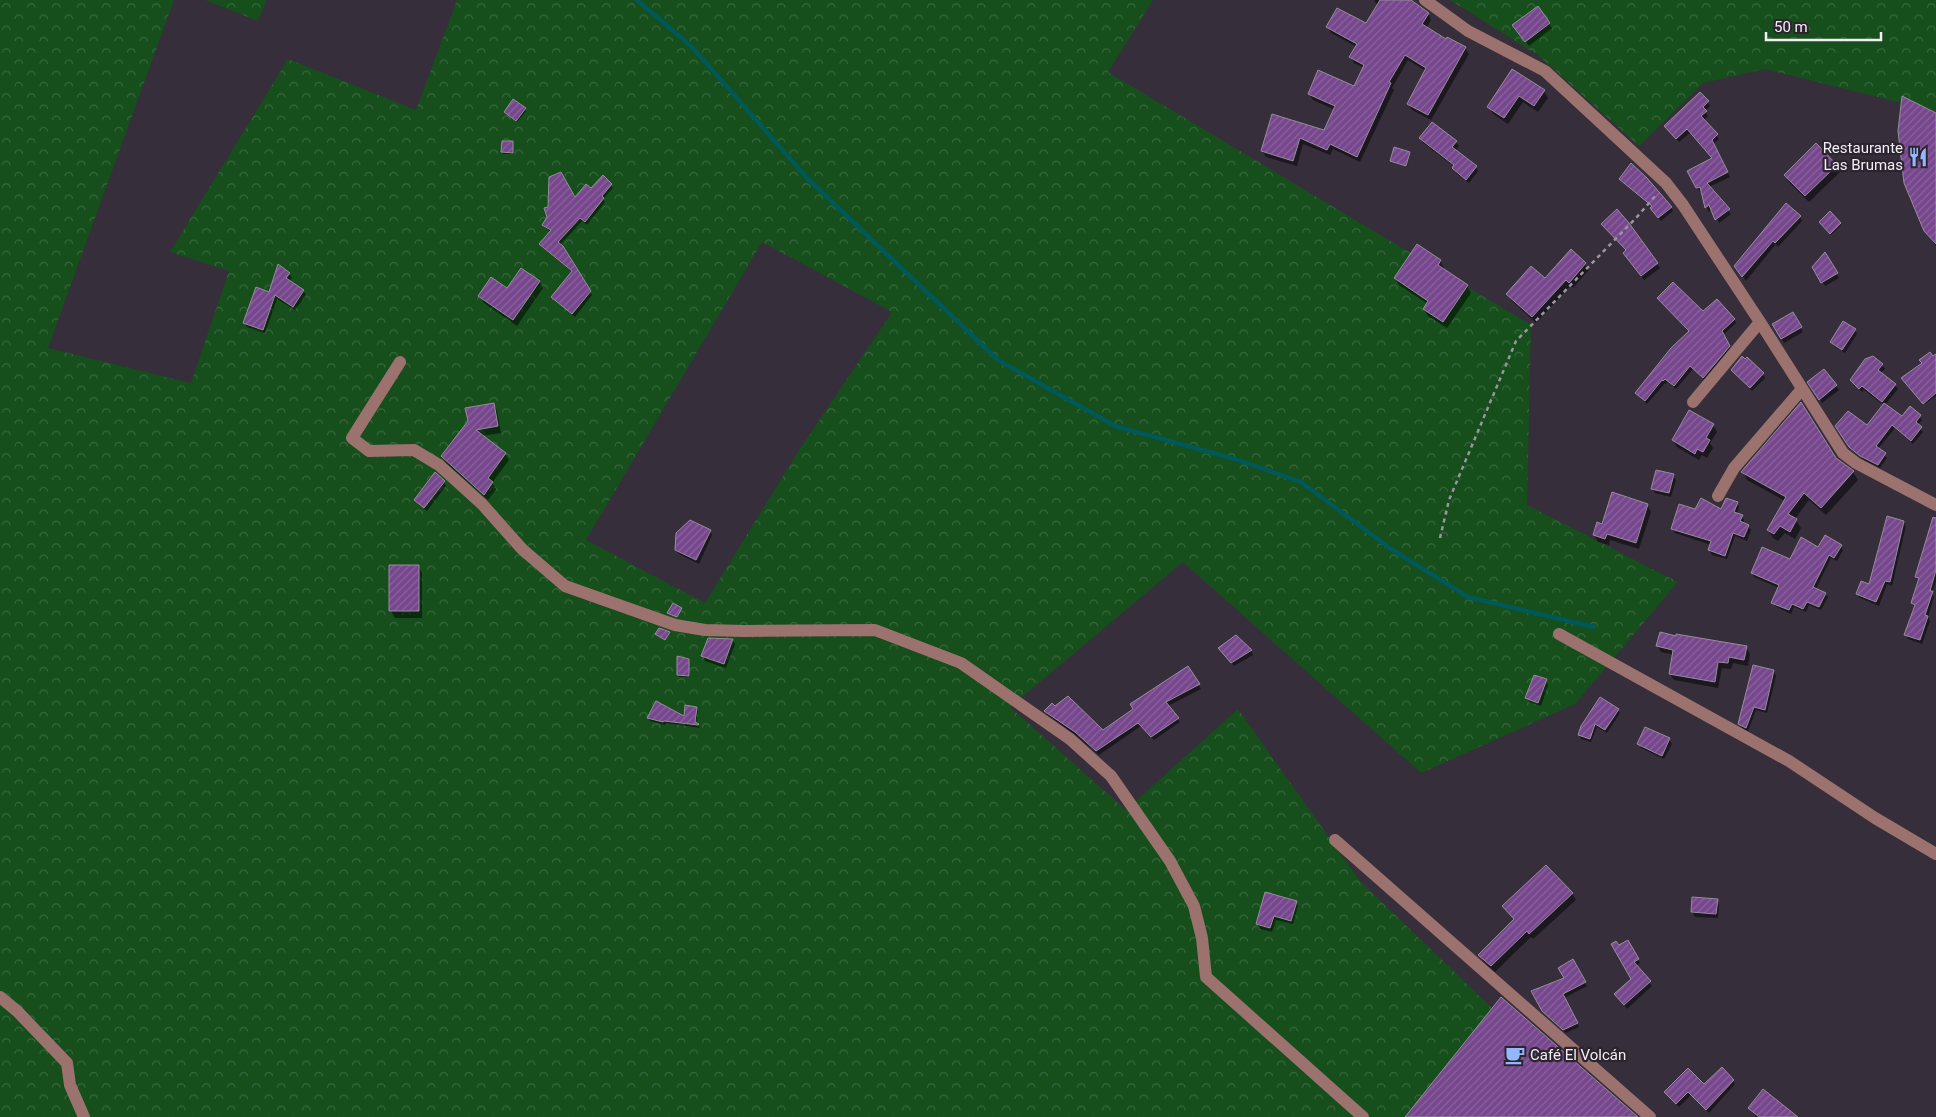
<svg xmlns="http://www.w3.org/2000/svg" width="1936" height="1117" viewBox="0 0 1936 1117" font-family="Roboto,sans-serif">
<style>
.forest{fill:url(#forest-crowns);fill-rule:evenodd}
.shadow{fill:#0007}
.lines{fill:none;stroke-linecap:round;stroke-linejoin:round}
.stream{stroke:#005859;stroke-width:4.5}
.building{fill:url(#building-hatch);stroke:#968d9b}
.path{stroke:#9c959f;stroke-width:2.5;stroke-dasharray:4 4;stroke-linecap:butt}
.minor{stroke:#9c726e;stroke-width:12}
.labels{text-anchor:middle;stroke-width:4.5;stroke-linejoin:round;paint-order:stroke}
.poi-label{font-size:15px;fill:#f3eef6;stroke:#2c2530;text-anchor:end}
</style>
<defs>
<pattern id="forest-crowns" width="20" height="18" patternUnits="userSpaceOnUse" patternTransform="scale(1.25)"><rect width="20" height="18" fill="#164e1c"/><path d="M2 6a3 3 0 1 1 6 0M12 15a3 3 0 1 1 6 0" fill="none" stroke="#38683e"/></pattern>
<pattern id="building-hatch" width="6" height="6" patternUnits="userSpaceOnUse" patternTransform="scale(1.25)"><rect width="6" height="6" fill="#77478d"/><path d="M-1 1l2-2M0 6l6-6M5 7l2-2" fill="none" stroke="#8b629e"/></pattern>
</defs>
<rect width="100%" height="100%" fill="#362e3a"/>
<path class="forest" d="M0,0H174L48,348L191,383L229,271L170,252L288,59L416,110L457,0H1153L1108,72L1531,325L1527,505L1678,582L1575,704L1421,773L1183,562L1010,707L1126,810L1238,709L1360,881L1547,1061L1562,1117H0ZM762,242L892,312L798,452L705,603L586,540Z
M205,0H267L258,21Z
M1450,0H1936V118L1922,108L1765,69L1703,83L1639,146L1539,56Z"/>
<path class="shadow" d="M1374,0H1407L1428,13L1431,20L1426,29L1446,41L1465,48L1469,54L1431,120L1412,110L1408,104L1426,71L1408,60L1392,88L1394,90L1360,162L1333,149L1330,155L1303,144L1297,166L1266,157L1262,151L1273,116L1325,131L1335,110L1313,100L1309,93L1355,88L1364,68L1354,63L1351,57L1357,47L1331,33L1328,27L1366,25L1378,7Z
M1538,8L1552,28L1529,46L1516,29Z
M1513,71L1544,91L1548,98L1538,112L1523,102L1508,124L1493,114L1489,107Z
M1708,102L1710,106L1705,111L1708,116L1704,120L1719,139L1713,144L1730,177L1709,187L1731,214L1719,223L1712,209L1709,212L1707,208L1702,191L1700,192L1689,171L1713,159L1690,133L1679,142L1668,130Z
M525,109L526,111L517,122L505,112Z
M1936,114V246L1925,230Z
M1420,138L1456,142L1459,146L1455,151L1476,167L1478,171L1469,183L1456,173L1453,168L1455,167L1423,143Z
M513,142V154H503L502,152Z
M1410,153L1407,167L1391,161Z
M1836,166L1840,172L1809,202L1789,182L1785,175Z
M603,177L613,188L603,199L605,202L587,225L582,221L560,245L592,295L575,317L552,297L572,272L542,247L540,244L551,232L543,225L575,200L591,190Z
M1620,179L1671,207L1673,211L1661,221L1653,212V207Z
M1830,213L1841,225L1831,235L1821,224Z
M1800,217L1802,221L1778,247L1776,244L1746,281L1738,270Z
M1628,223L1660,268L1644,280L1627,257V251L1605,228Z
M1825,254L1839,278L1825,286L1814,267Z
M1440,261L1444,268L1443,270L1467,286L1471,293L1447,328L1428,316L1424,309L1428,304L1399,285L1395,278Z
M1585,264L1589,270L1573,288L1570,286L1536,323L1511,300L1508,294Z
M289,273L292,278L289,281L303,290L306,295L295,310L277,299L265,333L247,327L245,323Z
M539,281L543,288L517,326L484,303L480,296Z
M1703,313L1734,319L1736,323L1723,335L1731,350L1705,381L1693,369L1676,389L1668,382L1666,384L1665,383L1647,404L1637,393L1690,332Z
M1793,314L1803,332L1784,343L1774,325Z
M1855,330L1857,334L1845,353L1834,346L1832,342Z
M1882,365L1885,369L1880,373L1895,385L1898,389L1885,405L1902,418L1910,408L1922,420L1918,425L1923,432L1913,444L1895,428L1878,449L1887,458L1880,468L1864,460L1853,451L1837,426L1866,427L1884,405L1864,390L1862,392L1854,384Z
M1732,370L1763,374L1765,378L1752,391Z
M1824,370L1839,390L1822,403L1809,382Z
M1904,380L1936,386V396L1925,404Z
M493,404L497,411L501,433L481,436L505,454L509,460L492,483L496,489L488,500L446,463L442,457Z
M1713,425L1717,432L1710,443L1713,448L1707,458L1702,455L1699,460L1677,447L1673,440Z
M1835,458L1853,472L1858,480L1826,515L1809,500L1795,519L1801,528L1795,539L1785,533L1778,541L1773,538L1768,530L1785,501L1747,480L1743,472Z
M1673,476L1676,480L1671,497L1655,493L1652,488Z
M444,482L446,486L427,511L418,504L415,500Z
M1737,503L1739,507L1737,514L1742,516L1744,520L1743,524L1748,526L1751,530L1747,541L1735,536L1727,559L1712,555L1709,550L1711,545L1675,533L1672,529L1696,511L1722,510Z
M1647,505L1651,512L1639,549L1610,540L1609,545L1598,542L1594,535L1602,525Z
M1935,514L1936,581L1932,593L1934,597L1928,617L1930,621L1922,644L1908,639L1906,634L1915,608L1912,603L1919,581L1917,577Z
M1903,522L1906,526L1892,586L1887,584L1879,606L1860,598L1857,594L1870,586Z
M710,531L712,535L699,564L679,554L676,550Z
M1841,546L1843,550L1837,561L1831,558L1816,589L1825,593L1828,597L1821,610L1809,605L1806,612L1794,607L1791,614L1775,606L1773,603L1779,588L1754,577L1752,573L1819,548Z
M418,566L422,573V618H395L391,611Z
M1677,637L1746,647L1750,654L1748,666L1733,663L1731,669L1722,668L1718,688L1674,680L1670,674L1674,655L1661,652L1657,645Z
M732,640L735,644L726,668L705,661L703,656Z
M1219,648L1251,651L1253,655L1234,666Z
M678,657L688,660L690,677H679Z
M1188,668L1201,689L1168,706L1180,722L1154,740L1141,726L1099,755L1078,737L1048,715L1045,711L1102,731L1135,709Z
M1774,671L1776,676L1767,713L1756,710L1748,731L1742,728L1740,724Z
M1546,680L1548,685L1541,706L1529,702L1527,698Z
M696,708L698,711L696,724L700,728L666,723L665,725L650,721L648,718H685Z
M1618,710L1620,713L1607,733L1597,727L1591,742L1581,739L1579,735L1587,719Z
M1669,739L1672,744L1664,759L1641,748L1639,744Z
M1572,893L1576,900L1533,939L1531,937L1495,972L1483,961L1479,955L1515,920L1504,906Z
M1693,898L1717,900L1719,905L1718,918L1695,917L1692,912Z
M1296,902L1298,906L1293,924L1276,920L1272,932L1260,929L1257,924Z
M1628,942L1640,963L1636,966L1652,986L1627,1009L1616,994L1632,979L1619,947Z
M1573,961L1587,986L1564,998L1579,1027L1566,1033L1546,1015L1533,991L1566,979Z
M1733,1081L1735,1084L1709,1113L1691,1095L1679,1107L1668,1096Z
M1750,1108L1796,1117H1756Z"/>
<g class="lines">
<path class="stream" d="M637,0L692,47L808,179L998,360L1115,426L1235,459L1301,482L1391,549L1468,597L1594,627"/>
</g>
<path class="building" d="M1380,0H1411L1429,13L1422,24L1446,39L1447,37L1466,47L1428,115L1407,104L1426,68L1405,55L1389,82L1391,83L1357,157L1330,144L1327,150L1300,138L1293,161L1261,151L1272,114L1324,130L1335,106L1308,94L1318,70L1354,86L1364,65L1349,57L1357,44L1326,27L1337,8L1366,23Z
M1538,6L1550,23L1525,42L1512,25Z
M1512,69L1545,90L1534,106L1519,96L1504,118L1487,107Z
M1700,92L1709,101L1703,107L1707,111L1701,116L1718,134L1712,140L1728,172L1707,183L1730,209L1715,220L1709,205L1705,208L1700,187L1696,188L1687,171L1712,158L1687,129L1676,139L1664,126Z
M1902,96L1936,113V244L1924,231L1904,183L1898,131Z
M513,99L526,108L516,121L504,112Z
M1432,122L1457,141L1452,147L1477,166L1466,180L1452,168L1454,165L1419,138Z
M502,141H513V153L501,152Z
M1816,143L1837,165L1805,196L1784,175Z
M1394,147L1410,152L1406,166L1390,161Z
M1631,163L1647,178L1672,207L1658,218L1650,208L1652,206L1619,179Z
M561,172L575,197L586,184L591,188L603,175L612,184L602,196L604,198L585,222L580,218L558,242L563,246L591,291L572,314L551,297L572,271L539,244L551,230L542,225L547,217L544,208L548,207L549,177Z
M1786,203L1801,216L1775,243L1773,241L1742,277L1734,266Z
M1617,209L1629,223L1658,263L1641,276L1623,253L1626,250L1601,224Z
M1830,211L1841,223L1830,234L1819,222Z
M1417,244L1441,260L1438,265L1468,285L1443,322L1423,309L1428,301L1394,278Z
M1571,249L1586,263L1569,283L1566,280L1532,317L1506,294L1531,266L1545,278Z
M1825,252L1838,273L1821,283L1812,267Z
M278,264L290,273L286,278L304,290L293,307L275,295L263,330L243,323L256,287L269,292Z
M521,268L540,281L513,320L478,296L491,277L507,288Z
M1673,282L1703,311L1717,299L1735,319L1722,331L1730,346L1703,378L1690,366L1674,386L1665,379L1663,381L1662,380L1645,401L1635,393L1671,348L1689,331L1657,298Z
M1793,312L1802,327L1781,339L1772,324Z
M1843,321L1856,329L1842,350L1830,342Z
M1930,352L1933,356L1936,354V393L1923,404L1901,378L1922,363L1919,360Z
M1742,356L1745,359L1747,357L1764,373L1750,388L1731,370Z
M1873,356L1883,364L1878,370L1896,384L1882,402L1862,386L1859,389L1850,380L1865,359Z
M1824,369L1837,385L1819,400L1807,382Z
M1801,402L1836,458L1854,471L1821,508L1804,493L1788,514L1797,519L1790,532L1780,526L1774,534L1767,530L1786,497L1741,472Z
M494,403L498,426L476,430L506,453L488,478L493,482L484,495L441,456L468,421L465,408Z
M1884,403L1902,416L1910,406L1921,415L1916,422L1922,427L1911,441L1892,425L1876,446L1886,453L1878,465L1860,456L1849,447L1835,426L1848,411L1867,425Z
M1689,410L1714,424L1706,438L1710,440L1703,452L1697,449L1695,454L1672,440Z
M1656,470L1674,474L1669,493L1651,489Z
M435,472L445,481L424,508L414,500Z
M1612,492L1648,504L1636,543L1607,534L1605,539L1593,535L1597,522L1602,524Z
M1701,498L1721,509L1726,498L1738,502L1734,512L1743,515L1740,521L1749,525L1744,537L1733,533L1725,556L1708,550L1711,541L1671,529L1679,504L1695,509Z
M1887,516L1904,521L1890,582L1885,581L1876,602L1856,594L1861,581L1869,584Z
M1933,517L1936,518V570L1930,591H1933L1925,615L1928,616L1920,640L1904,635L1915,605L1911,603L1919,578L1915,577Z
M690,520L711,530L696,560L675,550L676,533Z
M1825,535L1842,545L1834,558L1829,555L1813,587L1826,593L1819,607L1807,602L1803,609L1792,604L1789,610L1771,603L1779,585L1751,573L1762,547L1790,559L1801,537L1818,547Z
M389,565H419V611H389Z
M673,603L682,608L677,617L667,613Z
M659,628L670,632L665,640L655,634Z
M1660,632L1676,636V634L1747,646L1744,660L1729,657L1728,663L1718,662L1715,682L1669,674L1673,650L1656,646Z
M1236,635L1252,650L1231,663L1218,648Z
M708,638L733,639L724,664L701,656Z
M677,656L689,659V676L677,675Z
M1753,665L1774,670L1765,710L1754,707L1746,728L1738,724Z
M1188,666L1200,684L1166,702L1179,718L1151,737L1138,723L1096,751L1075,732L1044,711L1052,703L1055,706L1068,696L1103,730L1133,709L1130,704Z
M1534,675L1547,679L1538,703L1525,698Z
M1600,697L1619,709L1605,730L1595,724L1590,739L1578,735L1581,726Z
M656,701L684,716L685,705L697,707L695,722L699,724L698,725L664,721L663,722L647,718Z
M1645,727L1670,738L1662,756L1637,744Z
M1546,865L1573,893L1529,934L1527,931L1491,966L1478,955L1514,919L1502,906Z
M1265,892L1297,901L1291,921L1274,916L1270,928L1256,924Z
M1692,897L1718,899L1716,914L1691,912Z
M1628,940L1639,959L1634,962L1651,981L1624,1005L1614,994L1631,979L1611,944L1616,941L1619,945Z
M1573,959L1586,982L1563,994L1578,1023L1563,1030L1542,1011L1531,991L1564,978L1558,968Z
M1501,997L1638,1117H1405Z
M1722,1067L1734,1080L1706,1110L1688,1092L1676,1104L1664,1092L1688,1068L1704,1084Z
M1763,1089L1798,1117H1759L1748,1108Z"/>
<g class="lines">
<path class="path" d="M1440,538L1449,500L1516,341L1636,218L1657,194"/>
<path class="minor" d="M1425,0L1468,31L1545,71L1666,183L1683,205L1760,322L1843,453L1856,463L1936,505
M400,362L352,438L369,451L414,450L439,465L482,504L522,549L565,586L675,625L705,630L744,631L875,630L961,663L1070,739L1111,776L1170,861L1194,906L1202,938L1206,977L1363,1117
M1693,402L1760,322
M1718,496L1734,468L1802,389
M1559,634L1789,761L1875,818L1936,854
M1335,840L1650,1117
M0,997L17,1011L67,1063L70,1085L84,1117"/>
</g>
<defs>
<symbol id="restaurant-bare" viewBox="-9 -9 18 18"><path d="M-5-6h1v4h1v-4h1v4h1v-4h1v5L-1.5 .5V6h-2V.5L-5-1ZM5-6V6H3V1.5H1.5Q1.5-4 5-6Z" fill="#94b7fd" stroke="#2c2530" stroke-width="2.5" paint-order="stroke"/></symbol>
<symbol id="cafe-bare" viewBox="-9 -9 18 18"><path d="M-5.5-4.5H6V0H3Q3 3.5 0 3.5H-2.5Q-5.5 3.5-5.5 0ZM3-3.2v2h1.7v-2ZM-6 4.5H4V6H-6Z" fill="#94b7fd" stroke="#2c2530" stroke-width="2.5" paint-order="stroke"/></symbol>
</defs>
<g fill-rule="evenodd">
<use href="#restaurant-bare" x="1904" y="143" width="28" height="28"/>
<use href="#cafe-bare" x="1501" y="1041" width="28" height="28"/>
</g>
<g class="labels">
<g class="poi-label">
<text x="1903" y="153">Restaurante<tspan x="1903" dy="17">Las Brumas</tspan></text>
<text x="1530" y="1060" text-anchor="start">Café El Volcán</text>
</g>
</g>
<path d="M1766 32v8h115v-8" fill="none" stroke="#f3eef6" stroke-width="2.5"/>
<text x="1774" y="32" font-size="15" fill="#f3eef6" stroke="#2c2530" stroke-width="4" paint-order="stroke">50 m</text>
</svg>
